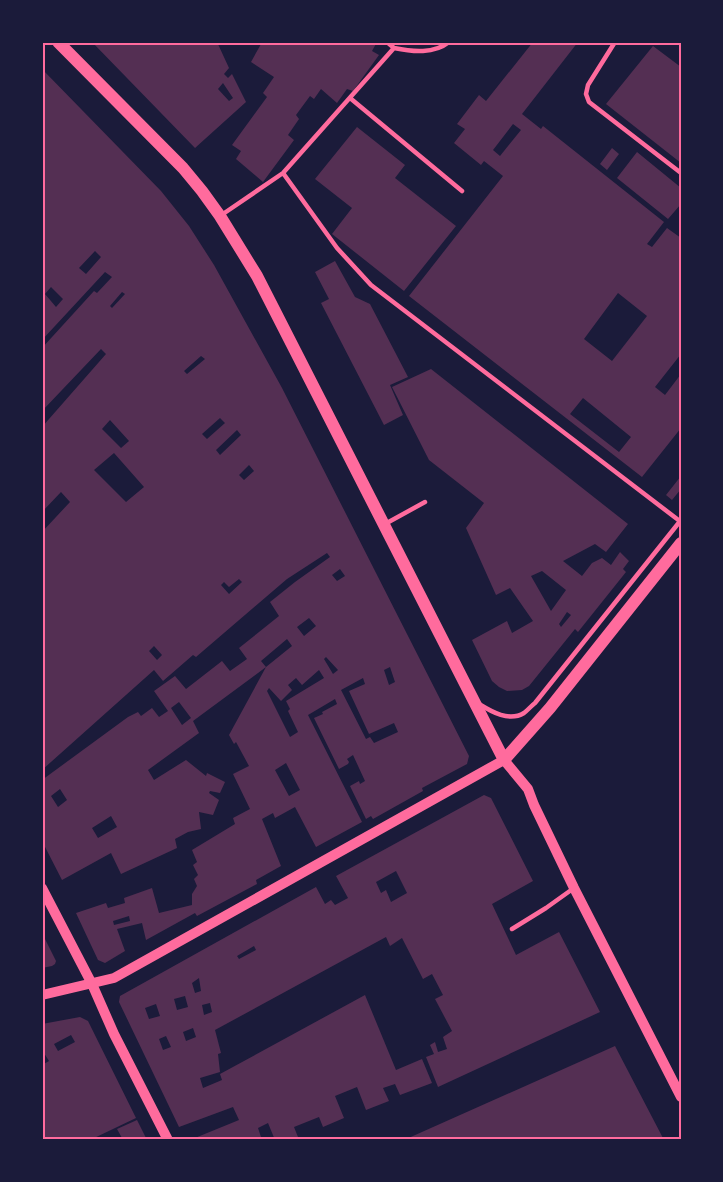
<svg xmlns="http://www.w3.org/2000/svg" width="723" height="1182" viewBox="0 0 723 1182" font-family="Figtree,sans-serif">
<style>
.building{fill:#542f53;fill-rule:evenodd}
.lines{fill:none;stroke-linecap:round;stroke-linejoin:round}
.service{stroke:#ff6b9d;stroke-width:4.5}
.tertiary{stroke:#ff6b9d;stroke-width:10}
.secondary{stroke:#ff6b9d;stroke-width:12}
.neatline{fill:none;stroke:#ff6b9d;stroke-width:2}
</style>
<rect width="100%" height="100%" fill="#1b1b3a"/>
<path class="building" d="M92,42H217L229,68L224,74L228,78L232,74L246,102L195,148ZM223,83L233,98L229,101L218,89Z
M259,42H377L372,51L379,55L353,91L347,89L337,103L321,89L314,99L310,96L296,115L299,119L288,135L294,140L263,182L236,159L241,151L232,145L267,97L263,93L274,77L251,62L261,44Z
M533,42H578L522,114L541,129L543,126L664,222L647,244L652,247L667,228L681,238V354L655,387L665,395L681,374V428L642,477L409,296L503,176L484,161L481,165L454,143L465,129L457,124L479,95L486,101ZM513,124L521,130L500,156L493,150ZM618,293L647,316L612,361L584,339ZM583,398L631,437L619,452L570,414Z
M653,46L681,67V163L606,104Z
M42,69L161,191L189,226L214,265L282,388L469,756L467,764L422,788L423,791L373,819L371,816L366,819L350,786L359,781L360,784L365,781L353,755L347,759L349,762L348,764L339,769L314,718L323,714L322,712L337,704L335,699L308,715L362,822L316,847L295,807L275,818L273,813L262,819L281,866L256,880L257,884L197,916L195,913L146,940L142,923L117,929L125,951L105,963L98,960L76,913L106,903L108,908L125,903L124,898L152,888L159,913L192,905V894L197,886L194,879L198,875L193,865L197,862L192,850L235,824L233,818L250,809L233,774L249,766L236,742L234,744L229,735L266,667L193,721L199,733L148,770L154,780L186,760L206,776L207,773L225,782L220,793L210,791L209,793L219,800L213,815L199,812L201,829L188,832L175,839L177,848L121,874L111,853L62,880L42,841V780L128,717L138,712L141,716L152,708L159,717L168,711L154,691L175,676L186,689L222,661L230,671L247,659L239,648L279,616L270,602L295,582L330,557L327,553L287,579L196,657L193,655L163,681L154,670L42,770V532L70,502L61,492L42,512V427L106,354L101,349L42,411V348L94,291L97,293L112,277L105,272L42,340ZM95,251L101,257L86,274L79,268ZM51,287L63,299L56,307L45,294ZM122,292L125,294L112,308L110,306ZM201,356L205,359L187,374L184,371ZM220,418L225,423L207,439L202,434ZM110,420L129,441L121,448L102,429ZM237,430L241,435L220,455L216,450ZM114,453L144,487L126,502L94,470ZM249,465L254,471L244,480L239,475ZM340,569L345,576L337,581L332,575ZM239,579L242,582L229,594L221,585L224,582L229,587ZM309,618L316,626L304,636L297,627ZM287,639L292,646L266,667L261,661ZM154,646L162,655L157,660L149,651ZM326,657L338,670L333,674L324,659ZM390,667L395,682L389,685L384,670ZM319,670L324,678L286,701L290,709L288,711L298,732L290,737L267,691L269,688L281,701L292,690L288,685L296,678L302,685ZM363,678L365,684L349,691L369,734L394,723L398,732L374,743L370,737L366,739L341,690ZM179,702L191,718L182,725L171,708ZM286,763L300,790L289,796L275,770ZM60,789L67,800L58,807L51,796ZM111,816L117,827L98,838L92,828ZM129,916L130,921L114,925L113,921Z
M357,127L405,165L395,178L456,226L404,291L332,234L352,208L315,179Z
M612,148L619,154L607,170L600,164Z
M637,152L681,188V204L668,219L617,178Z
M335,261L355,297L370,304L408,377L390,385L403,415L384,425L321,303L329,299L315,272Z
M431,369L628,524L606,552L595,544L563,561L582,576L592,563L602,558L611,565L620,552L629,561L623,569L626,572L578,632L575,629L529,686L522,690L507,691L499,687L492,681L472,640L507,621L512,633L533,621L510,588L496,595L466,528L484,503L429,460L392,387ZM542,571L566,590L551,611L531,576ZM567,612L571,615L561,627L559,624Z
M681,476V489L672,500L666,495Z
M484,795L491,798L533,881L492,904L516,955L559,932L600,1012L438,1087L426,1057L434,1054L430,1045L435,1042L438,1052L447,1049L443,1037L452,1031L435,999L443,995L432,974L423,979L402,938L390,946L386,937L215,1030L221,1053L218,1054L220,1072L200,1078L203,1088L222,1080L220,1074L365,995L396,1070L422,1059L432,1083L400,1095L395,1084L383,1088L389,1101L366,1110L357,1087L335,1096L344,1118L323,1127L319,1117L294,1127L298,1137L291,1140H275L268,1123L258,1128L262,1140H190L239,1120L233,1107L179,1127L119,1002L120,996L316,887L325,904L331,900L335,905L348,898L336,876ZM396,871L407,893L391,902L386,890L381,893L376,882ZM254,946L256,950L239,959L237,956ZM199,978L201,991L195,993L192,983ZM185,996L188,1007L177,1010L174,999ZM210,1003L212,1012L204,1015L202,1005ZM156,1004L160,1016L149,1019L145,1008ZM193,1028L196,1037L186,1041L183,1032ZM166,1036L171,1047L163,1050L159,1039Z
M42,933L56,961L55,964L52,966L42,968Z
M80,1017L88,1021L136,1118L90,1140H42V1065L49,1061L42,1050V1024ZM71,1035L75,1042L58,1051L54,1044Z
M615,1046L664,1140H404Z
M137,1120L147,1140H118L122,1138L117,1129Z"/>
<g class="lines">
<path class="service" d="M615,42L588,85L586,94L589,102L681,173
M394,48C413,52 434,54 449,42
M350,98L462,191
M283,173L337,248L371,285L681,522
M220,216L283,173L394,48L387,42
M385,524L425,502
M479,704C492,712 509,722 524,713C528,710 531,706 535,703L681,520
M512,929L546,908L574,888"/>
<path class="tertiary" d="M42,888L92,984L114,1034L168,1140
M42,995L114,978L504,760L528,789L534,805L574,888L681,1097"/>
<path class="secondary" d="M58,42L183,168L202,191L220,216L257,276L504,760L550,708L681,543"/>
</g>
<rect width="723" height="1182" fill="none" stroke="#1b1b3a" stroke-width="87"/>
<rect x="44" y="44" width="636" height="1094" class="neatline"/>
</svg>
